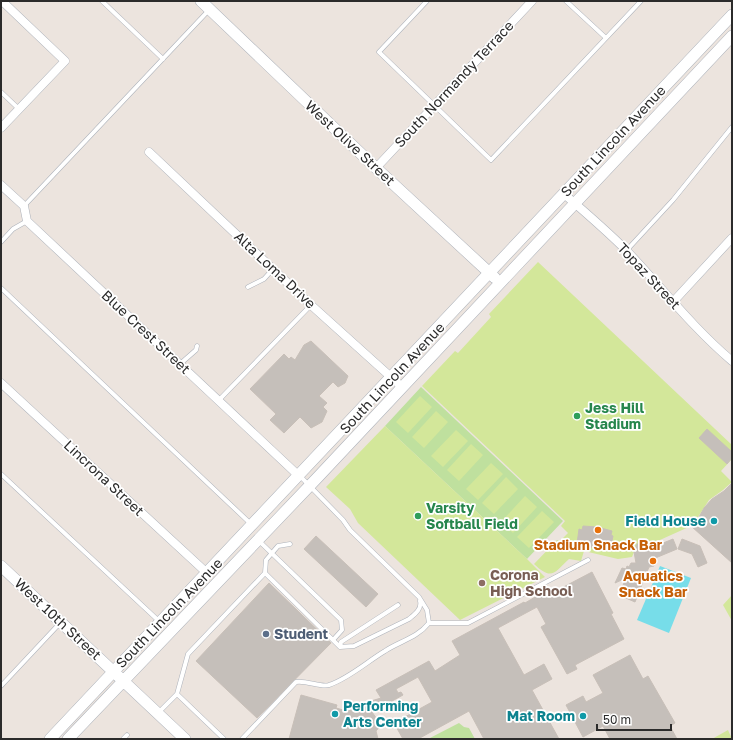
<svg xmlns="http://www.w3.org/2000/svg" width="733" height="740" viewBox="0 0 733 740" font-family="'Golos Text',sans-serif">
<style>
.green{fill:#bfe09e}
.pitch{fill:#d3e79a}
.water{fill:#77dde9}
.building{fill:#c5bfba;stroke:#c8bfb8}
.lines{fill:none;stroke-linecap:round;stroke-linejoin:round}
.lane-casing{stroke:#aeb3bb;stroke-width:5}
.street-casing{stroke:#aeb3bb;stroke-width:9}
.secondary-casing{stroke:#aeb3bb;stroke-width:12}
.lane{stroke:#fff;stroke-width:4}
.street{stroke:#fff;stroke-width:8}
.secondary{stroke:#fff;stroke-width:11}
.leisure-dot{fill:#2e9e5b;stroke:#fff;stroke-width:1.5}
.culture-dot{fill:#0f9aa8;stroke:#fff;stroke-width:1.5}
.food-dot{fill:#e8710a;stroke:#fff;stroke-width:1.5}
.education-dot{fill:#8d6e63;stroke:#fff;stroke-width:1.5}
.service-dot{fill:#5c6f8a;stroke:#fff;stroke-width:1.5}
.labels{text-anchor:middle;stroke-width:3.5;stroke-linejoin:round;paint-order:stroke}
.street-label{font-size:14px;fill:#2b2b2b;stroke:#fff}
.leisure-label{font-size:14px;font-weight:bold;fill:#27864d;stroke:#fff;text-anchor:start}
.culture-label{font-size:14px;font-weight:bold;fill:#0d838f;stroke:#fff;text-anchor:end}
.food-label{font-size:14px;font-weight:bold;fill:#c56008;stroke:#fff}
.education-label{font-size:14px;font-weight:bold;fill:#785e54;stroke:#fff;text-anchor:start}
.service-label{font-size:14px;font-weight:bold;fill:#4e5e75;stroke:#fff;text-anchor:start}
</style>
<rect width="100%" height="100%" fill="#ece4de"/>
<path class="green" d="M421,387L563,521L527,559L385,426Z
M459,723L464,727L469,728L475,739H428Z"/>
<path class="pitch" d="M538,262L732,445V459L721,471L732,482L723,490L709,500L698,517L691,526L651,544L650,542L637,544L632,557L618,559L584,551L581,561L569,559C554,573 552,581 534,564L557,540L560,541L568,533L561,526L565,521L422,386L455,351L458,353L491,317L489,314Z
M420,396L432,407L408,433L396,422Z
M436,411L448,422L424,448L412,437Z
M385,426L527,559L545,577L460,620L358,523L350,509L326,487Z
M456,430L468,441L443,467L431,456Z
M471,444L483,455L459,481L447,470Z
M491,463L503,474L478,500L466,489Z
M506,477L518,489L494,514L482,503Z
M525,496L537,507L513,533L501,522Z
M542,511L554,522L529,548L517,537Z
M732,595V621L723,605Z
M728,730L732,739H712Z"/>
<path class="water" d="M660,566L691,578L669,633L637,620Z"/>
<path class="building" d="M311,341L348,376L345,383L338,387L333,382L319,396L327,403L323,407L327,411L322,422L311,428L300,417L284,433L270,420L276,414L250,389L284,354L289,359L291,357L295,360L304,345Z
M707,429L732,452V458L727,464L699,438Z
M732,483V563L691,526L699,517L704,508L712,499L724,491Z
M583,526L597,527L612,531L611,535L613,536L610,551L577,544L579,529L582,530Z
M316,536L378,594L366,607L304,549Z
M673,539L677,549L653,559L654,566L649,567L635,602L619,595L626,578L615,583L622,568L626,569L627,566L629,567L631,563H636L634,552L637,544L650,542L651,548Z
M682,539L700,546L707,563L698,567L692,554L678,549Z
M592,572L613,613L611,614L624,639L575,665L577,669L567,674L541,627L546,624L537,607L498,628L524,675L544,664L552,679L532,690L559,739H484L469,711L418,739H403L394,723L432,702L418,677L396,689L398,693L401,692L403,695L372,712L381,725L376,731L378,739H289L301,695L337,705L336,708L347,711L358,708V705L381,698L376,690L429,661L435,671L460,655L452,641L524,602L525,603L542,593L544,596L553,591L554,592Z
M269,583L331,643L257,718L196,661Z
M630,655L643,679L648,676L675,723L670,726L677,739H610L603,726L583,737L566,705L583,696L586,702L603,693L593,675Z"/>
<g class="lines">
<defs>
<path id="lane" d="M102,1L163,59
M427,1L379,52L491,160L641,1
M566,1L606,38
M1,92L19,109
M24,206L209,10
M1,242L13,229L27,221
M626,251L673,200L732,127
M248,287L264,279L273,269
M1,288L251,524
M180,364L196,350L197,346
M219,400L311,305
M1,474L160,622
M258,540L341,620L342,630L333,640
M265,573L340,647L354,646L409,619C415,614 422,609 420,601
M429,623H468L588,560
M340,647L341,642L398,605
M1,686L61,622
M177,694L224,739
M158,713L177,694L188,654L265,573L266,560L278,546L290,544
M123,739L127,735
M242,739L296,682C306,680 322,688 329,685C348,679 368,661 385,651C400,641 417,638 429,623L427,610L419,597L350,530L343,520L300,476"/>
<path id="street" d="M1,128L65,61L2,1
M149,152L311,305L402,387
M376,168L532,1
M1,185L24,206L27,221L299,476
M564,194C585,212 607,231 627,251C662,288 693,328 732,361
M672,303L732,238
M1,383L207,573"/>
<path id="secondary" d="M201,1L376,168L495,278
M1,566L185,739
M50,739L732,15
M68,739L318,477L732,36"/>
</defs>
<use href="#lane" class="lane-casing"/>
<use href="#street" class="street-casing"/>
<use href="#secondary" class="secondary-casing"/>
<use href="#lane" class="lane"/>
<use href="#street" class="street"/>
<use href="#secondary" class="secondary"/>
</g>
<g class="leisure-dot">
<circle cx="577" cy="416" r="4"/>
<circle cx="418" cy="516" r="4"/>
</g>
<g class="culture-dot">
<circle cx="714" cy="521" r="4"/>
<circle cx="335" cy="714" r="4"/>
<circle cx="583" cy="716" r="4"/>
</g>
<g class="food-dot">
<circle cx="598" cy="530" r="4"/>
<circle cx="653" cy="561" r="4"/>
</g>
<circle class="education-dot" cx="482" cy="583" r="4"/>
<circle class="service-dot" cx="266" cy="634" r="4"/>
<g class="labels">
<g class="street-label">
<text transform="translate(454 84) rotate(-47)" y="5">South Normandy Terrace</text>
<text transform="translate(613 141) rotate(-47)" y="5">South Lincoln Avenue</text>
<text transform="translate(350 143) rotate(43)" y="5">West Olive Street</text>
<text transform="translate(275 270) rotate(43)" y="5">Alta Loma Drive</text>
<text transform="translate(649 276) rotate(47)" y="5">Topaz Street</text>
<text transform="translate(146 332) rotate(43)" y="5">Blue Crest Street</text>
<text transform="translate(392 378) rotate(-47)" y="5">South Lincoln Avenue</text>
<text transform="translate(104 478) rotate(43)" y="5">Lincrona Street</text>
<text transform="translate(169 613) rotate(-46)" y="5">South Lincoln Avenue</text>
<text transform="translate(58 619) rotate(43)" y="5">West 10th Street</text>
</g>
<g class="leisure-label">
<text x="585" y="413">Jess Hill<tspan x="585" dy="16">Stadium</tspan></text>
<text x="426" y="513">Varsity<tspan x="426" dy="16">Softball Field</tspan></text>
</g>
<g class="culture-label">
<text x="706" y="526">Field House</text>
<text x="343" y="711" text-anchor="start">Performing<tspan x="343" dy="16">Arts Center</tspan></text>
<text x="575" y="721">Mat Room</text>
</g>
<g class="food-label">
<text x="598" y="550">Stadium Snack Bar</text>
<text x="653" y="581">Aquatics<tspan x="653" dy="16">Snack Bar</tspan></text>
</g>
<g class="education-label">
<text x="490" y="580">Corona<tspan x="490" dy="16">High School</tspan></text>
</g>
<g class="service-label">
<text x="274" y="639">Student</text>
</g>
</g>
<rect width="733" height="740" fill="none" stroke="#2b2b2b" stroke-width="4"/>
<path d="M597 724v6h74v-6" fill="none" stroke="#2b2b2b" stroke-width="2"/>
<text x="603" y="724" font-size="12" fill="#2b2b2b" stroke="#ffffff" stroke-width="3" paint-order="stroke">50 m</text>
</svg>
